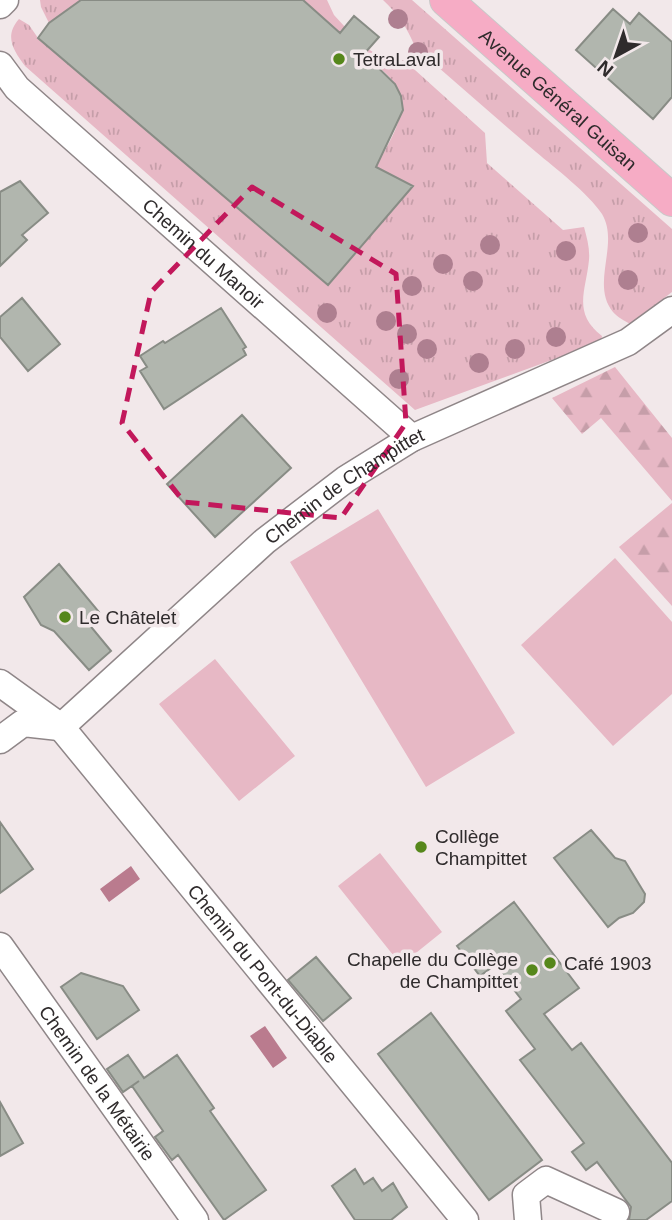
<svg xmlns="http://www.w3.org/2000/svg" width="672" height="1220" viewBox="0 0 672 1220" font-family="Arial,sans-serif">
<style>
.grass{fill:url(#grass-tufts)}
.forest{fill:url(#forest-firs)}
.pitch{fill:#e7b8c5}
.water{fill:#ba7b8e}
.building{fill:#b1b6ae;stroke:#888c85;stroke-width:2}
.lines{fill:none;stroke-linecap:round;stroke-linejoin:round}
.minor-casing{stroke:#8f8688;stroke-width:29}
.major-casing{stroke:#c9c8c8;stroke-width:34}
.minor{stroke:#fff;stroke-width:26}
.major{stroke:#f6acc5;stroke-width:32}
.tree{fill:#ae7f90}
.marked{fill:none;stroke:#c2185b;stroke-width:5;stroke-dasharray:14 9;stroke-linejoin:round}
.poi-dot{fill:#56871b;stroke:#f2e8ea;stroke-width:2.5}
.labels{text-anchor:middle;stroke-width:7;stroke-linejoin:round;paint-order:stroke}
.poi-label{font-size:19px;fill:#2f2b2c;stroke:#f2e8ea;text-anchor:start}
.street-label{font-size:19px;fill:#2f2b2c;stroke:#f2e8ea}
</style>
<defs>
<pattern id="grass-tufts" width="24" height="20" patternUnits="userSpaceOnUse" patternTransform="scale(1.75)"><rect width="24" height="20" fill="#e7b8c5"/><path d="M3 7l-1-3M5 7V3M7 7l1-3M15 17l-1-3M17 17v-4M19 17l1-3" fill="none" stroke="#c69ea9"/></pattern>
<pattern id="forest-firs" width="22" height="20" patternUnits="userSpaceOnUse" patternTransform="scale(1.75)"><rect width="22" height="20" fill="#e7b8c5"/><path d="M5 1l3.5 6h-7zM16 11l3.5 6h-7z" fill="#c69ea9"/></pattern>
</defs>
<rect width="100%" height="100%" fill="#f2e8ea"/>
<path class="grass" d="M40,0H81L49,23L41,7Z
M303,0H327L334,15L345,27L339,32Z
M383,0H412L672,229V292L630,324C625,321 617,317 613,312C590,284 620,244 602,214C588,193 555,168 536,152C495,117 455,82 415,47C407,27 398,14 383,0Z
M19,19L29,25L38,38L328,285L413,186L376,167C388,143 412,111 396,85C389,74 374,64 364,54L368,49L378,55L405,61L485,133L487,163L563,230L584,227C587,238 590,249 589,260C586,291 572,313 602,336L601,342L415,410L25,66C13,50 4,36 19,19Z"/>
<path class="forest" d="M615,367L672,438V501L601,418L582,434L552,398Z
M672,503V606L619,547Z"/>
<path class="pitch" d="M378,509L515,733L426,787L290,562Z
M615,558L672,622V694L613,746L521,645Z
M215,659L295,756L239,801L159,704Z
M380,853L442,932L401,965L338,886Z"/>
<path class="water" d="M131,866L140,879L109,902L100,889Z
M265,1026L287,1058L273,1068L250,1036Z"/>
<path class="building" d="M81,0H303L340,33L354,16L379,37L364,54L395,84L401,96L403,110L376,167L413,186L328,285L38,38L49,23Z
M613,9L630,24L639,13L672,42V97L653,119L576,50Z
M20,181L48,213L22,235L27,240L0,266V192Z
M22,298L60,344L28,371L0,337V317Z
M221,308L246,347L243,349L246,355L164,409L140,371L147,367L140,356L163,341L165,343Z
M242,415L291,468L215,537L167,484Z
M59,564L99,612L87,622L111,651L89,670L54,631L41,625L24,597Z
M0,822L33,869L0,893Z
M591,830L615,858L625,861L645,894L644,902L633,913L619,918L608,927L554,858Z
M514,902L579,988L544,1014L572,1050L581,1043L672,1163V1201L646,1220H629L631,1207L597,1162L586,1170L572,1152L584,1143L520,1060L535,1049L506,1011L521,999L495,965L480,976L457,946Z
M316,957L351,998L323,1021L288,980Z
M81,973L123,986L139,1010L97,1039L61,987Z
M431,1013L542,1160L489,1200L378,1054Z
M128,1055L144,1078L177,1055L214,1108L210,1111L266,1190L224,1220L178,1155L172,1160L155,1137L163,1131L132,1086L139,1081L123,1092L107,1069Z
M0,1102L23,1143L0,1156Z
M355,1169L364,1184L373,1178L382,1191L393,1183L407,1207L391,1220H355L332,1186Z"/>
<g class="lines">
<defs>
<g id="minor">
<path d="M0,5L5,0"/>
<path id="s1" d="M0,65L17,88L412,438"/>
<path id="s2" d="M0,683L61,727L465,1220"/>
<path id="s3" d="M61,727L265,541L346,479L412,438L628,342L672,310"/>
<path d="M0,740L23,723L59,727"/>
<path id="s4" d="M0,946L195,1220"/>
<path d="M528,1220L526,1195L546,1180L616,1212"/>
</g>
<g id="major">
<path id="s5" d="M446,0L672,200"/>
</g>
</defs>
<use href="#minor" class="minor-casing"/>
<use href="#major" class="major-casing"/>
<use href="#minor" class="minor"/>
<use href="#major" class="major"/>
</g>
<g class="tree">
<circle cx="398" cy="19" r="10"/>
<circle cx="418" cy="52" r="10"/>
<circle cx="638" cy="233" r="10"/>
<circle cx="490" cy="245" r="10"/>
<circle cx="566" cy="251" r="10"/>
<circle cx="443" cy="264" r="10"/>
<circle cx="628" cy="280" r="10"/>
<circle cx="473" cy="281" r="10"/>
<circle cx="412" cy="286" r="10"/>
<circle cx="327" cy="313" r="10"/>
<circle cx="386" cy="321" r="10"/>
<circle cx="407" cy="334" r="10"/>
<circle cx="556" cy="337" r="10"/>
<circle cx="427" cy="349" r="10"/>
<circle cx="515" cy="349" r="10"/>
<circle cx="479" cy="363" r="10"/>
<circle cx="399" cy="379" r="10"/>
</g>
<path class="marked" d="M252,187L396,274L406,423L341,518L184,502L122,423L151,292Z"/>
<g class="poi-dot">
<circle cx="339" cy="59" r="7"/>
<circle cx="65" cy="617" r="7"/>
<circle cx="421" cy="847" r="7"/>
<circle cx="550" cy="963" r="7"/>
<circle cx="532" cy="970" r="7"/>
</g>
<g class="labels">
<g class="poi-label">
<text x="353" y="66">TetraLaval</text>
<text x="79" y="624">Le Châtelet</text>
<text x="435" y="843">Collège<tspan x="435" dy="22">Champittet</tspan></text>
<text x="518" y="966" text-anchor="end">Chapelle du Collège<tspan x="518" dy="22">de Champittet</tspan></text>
<text x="564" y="970">Café 1903</text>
</g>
<g class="street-label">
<text dy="7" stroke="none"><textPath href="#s5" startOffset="150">Avenue Général Guisan</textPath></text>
<text dy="7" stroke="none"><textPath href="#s1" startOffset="278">Chemin du Manoir</textPath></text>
<text dy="7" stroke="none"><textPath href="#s3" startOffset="373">Chemin de Champittet</textPath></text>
<text dy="7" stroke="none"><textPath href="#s2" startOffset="394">Chemin du Pont-du-Diable</textPath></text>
<text dy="7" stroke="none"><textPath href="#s4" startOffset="168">Chemin de la Métairie</textPath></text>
</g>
</g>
<g transform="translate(616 56) rotate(220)" stroke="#f2e8ea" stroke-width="5" paint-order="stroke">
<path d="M0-5L12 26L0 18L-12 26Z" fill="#2f2b2c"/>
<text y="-10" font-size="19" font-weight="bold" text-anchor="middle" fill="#2f2b2c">N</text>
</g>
</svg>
